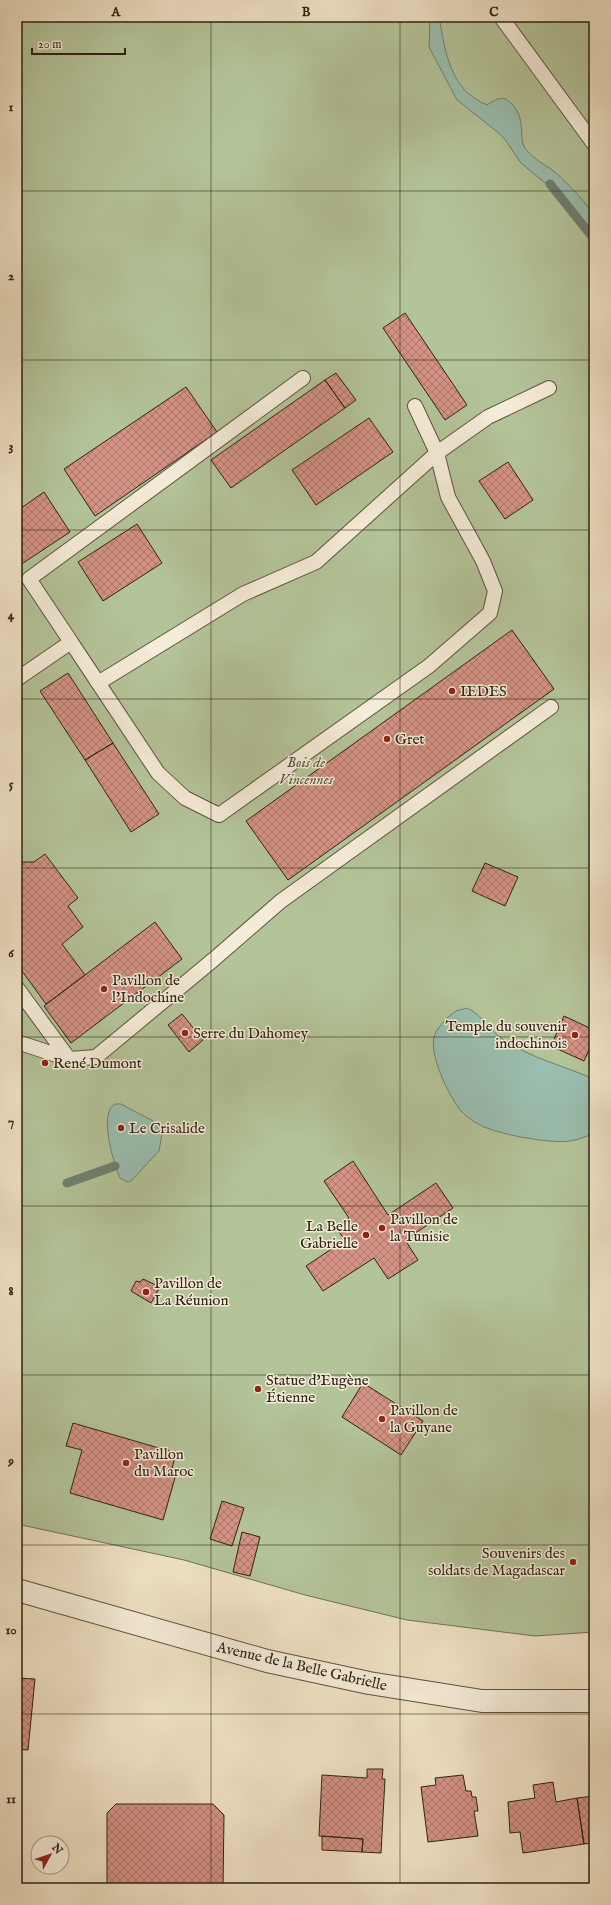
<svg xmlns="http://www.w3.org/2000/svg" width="611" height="1905" viewBox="0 0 611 1905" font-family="'IM FELL English',serif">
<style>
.park{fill:#b4c499;stroke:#707357}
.water{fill:#9abeaf;stroke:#6e8071}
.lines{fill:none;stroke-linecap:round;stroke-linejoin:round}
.stream{stroke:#6e8071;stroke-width:9}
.building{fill:url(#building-cross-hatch);stroke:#2d2215}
.lane-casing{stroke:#5e5241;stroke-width:16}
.street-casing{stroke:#5e5241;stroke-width:24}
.lane{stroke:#f5ecd9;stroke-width:14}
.street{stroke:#f5ecd9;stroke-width:22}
.grid{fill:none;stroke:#2d2215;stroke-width:1;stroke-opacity:0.55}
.poi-dot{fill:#8f2418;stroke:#f5ecd9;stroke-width:1.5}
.labels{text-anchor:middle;stroke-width:3;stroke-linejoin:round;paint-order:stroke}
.poi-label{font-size:15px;fill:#2d2215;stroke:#f5ecd9;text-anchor:start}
.park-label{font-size:15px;font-style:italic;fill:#56533d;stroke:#f5ecd9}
.street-label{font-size:15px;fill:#2d2215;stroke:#f5ecd9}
.neatline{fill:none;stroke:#2d2215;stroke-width:1.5}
.grid-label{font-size:13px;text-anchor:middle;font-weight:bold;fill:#2d2215}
</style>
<defs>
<pattern id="building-cross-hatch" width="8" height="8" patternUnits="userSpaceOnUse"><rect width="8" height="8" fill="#d49285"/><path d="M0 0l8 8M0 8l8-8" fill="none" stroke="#ac776c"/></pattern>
</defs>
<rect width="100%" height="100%" fill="#efe1c4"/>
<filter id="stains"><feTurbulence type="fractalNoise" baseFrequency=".005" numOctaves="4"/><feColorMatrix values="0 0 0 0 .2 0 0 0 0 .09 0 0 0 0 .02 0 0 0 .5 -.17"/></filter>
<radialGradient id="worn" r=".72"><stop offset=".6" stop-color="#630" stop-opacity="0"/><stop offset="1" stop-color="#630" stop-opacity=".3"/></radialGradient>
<path class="park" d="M17,17H594V1632L535,1636L407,1620L305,1595L184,1560L17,1524Z"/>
<path class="water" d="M430,17H439C446,53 449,89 487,105C495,100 503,94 511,103C527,118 518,138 525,148C532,157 541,163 551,169C561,176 589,205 594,216C596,220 594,229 594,234L568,202L521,163L504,138L495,130L457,100L429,47Z
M467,1008C484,1016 489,1031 504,1040C531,1058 564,1066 594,1079V1134C586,1136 578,1140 570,1141C550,1144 495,1134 478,1124C472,1121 465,1115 461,1111C449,1096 427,1052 435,1034C438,1027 449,1015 456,1011C459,1010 464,1009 467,1008Z
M115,1104H121L153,1121L162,1134L159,1151L131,1181L127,1182L120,1178C114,1165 98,1113 115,1104Z"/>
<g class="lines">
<path class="stream" d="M550,184L594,239
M67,1183L115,1166"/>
</g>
<path class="building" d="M405,313L467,405L445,420L383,328Z
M336,373L356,400L345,408L325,380Z
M325,380L345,408L231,488L211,460Z
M186,387L217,432L95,516L64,469Z
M369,418L393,452L316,505L292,470Z
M508,462L533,500L505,519L479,481Z
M44,492L70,532L17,567V511Z
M137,524L162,563L103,601L78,562Z
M512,630L554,689L288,880L246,821Z
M68,673L113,743L85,760L40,691Z
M113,743L159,814L131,832L85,760Z
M17,850L20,862H34L45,854L78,898L68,906L83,927L62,944L85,975L46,1004L17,964Z
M485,863L518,877L505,906L472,891Z
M155,922L182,959L71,1043L44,1006Z
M182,1014L203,1040L189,1052L168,1025Z
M564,1016L594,1030V1039L584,1061L551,1046Z
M353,1161L388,1215L436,1183L453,1208L405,1240L418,1260L388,1279L374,1258L323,1291L306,1266L345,1240L339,1232L341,1224L349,1218L324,1181Z
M143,1279L160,1287L151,1303L131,1291L136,1281L140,1282Z
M363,1383L423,1421L401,1455L342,1417Z
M73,1423L176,1453L171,1472L176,1474L163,1520L70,1493L82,1450L66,1446Z
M222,1501L244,1508L232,1546L210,1539Z
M242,1532L260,1537L250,1576L233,1572Z
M17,1678L35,1679L28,1750L17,1749Z
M367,1769H383L382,1779H385L381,1853L362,1852L363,1839L319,1836L322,1775L367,1778Z
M463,1775L466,1791H471L472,1797H476L478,1811H474L478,1836L428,1842L421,1787L436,1785L435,1778Z
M553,1782L556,1802L577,1798L584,1844L523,1853L520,1832L510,1833L508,1802L535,1798L533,1785Z
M594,1796V1843L584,1844L577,1798Z
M116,1804H213L224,1815L223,1888H107V1813Z
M322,1836L363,1839L362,1852L322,1850Z
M17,1837L21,1838L17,1882Z"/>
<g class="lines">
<defs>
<path id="lane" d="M501,17L594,144
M71,642L29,579L303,378
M17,679L71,642L158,773L185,798L219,815L429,666L490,613L495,591L483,561L448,497L437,453L415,406
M98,683L243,594L316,562L437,453L488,417L549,388
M17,988L69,1059
M17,1042L69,1059L96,1057L213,960L281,901L551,707"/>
<path id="street" d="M17,1590L267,1661L369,1683L482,1701H594"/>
</defs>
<use href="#lane" class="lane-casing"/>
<use href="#street" class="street-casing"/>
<use href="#lane" class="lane"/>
<use href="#street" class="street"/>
</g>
<path class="grid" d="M211,17V1888M400,17V1888M17,191H594M17,360H594M17,530H594M17,699H594M17,868H594M17,1037H594M17,1206H594M17,1375H594M17,1545H594M17,1714H594"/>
<g class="poi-dot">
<circle cx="452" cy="691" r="4"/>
<circle cx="387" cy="739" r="4"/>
<circle cx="104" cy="989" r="4"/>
<circle cx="185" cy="1033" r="4"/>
<circle cx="575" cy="1035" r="4"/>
<circle cx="45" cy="1063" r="4"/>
<circle cx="121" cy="1128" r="4"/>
<circle cx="382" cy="1228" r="4"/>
<circle cx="366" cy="1235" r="4"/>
<circle cx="146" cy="1292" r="4"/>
<circle cx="258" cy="1389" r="4"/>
<circle cx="382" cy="1419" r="4"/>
<circle cx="126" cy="1463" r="4"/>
<circle cx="573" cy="1562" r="4"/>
</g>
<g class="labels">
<g class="poi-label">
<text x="460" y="696">IEDES</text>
<text x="395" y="744">Gret</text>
<text x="112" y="985">Pavillon de<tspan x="112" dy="17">l'Indochine</tspan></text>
<text x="567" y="1031" text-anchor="end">Temple du souvenir<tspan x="567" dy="17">indochinois</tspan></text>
<text x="193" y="1038">Serre du Dahomey</text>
<text x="53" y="1068">René Dumont</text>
<text x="129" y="1133">Le Crisalide</text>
<text x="390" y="1224">Pavillon de<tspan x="390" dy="17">la Tunisie</tspan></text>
<text x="358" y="1231" text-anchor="end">La Belle<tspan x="358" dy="17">Gabrielle</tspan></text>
<text x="154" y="1288">Pavillon de<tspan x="154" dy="17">La Réunion</tspan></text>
<text x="266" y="1385">Statue d'Eugène<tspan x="266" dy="17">Étienne</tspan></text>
<text x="390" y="1415">Pavillon de<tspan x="390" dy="17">la Guyane</tspan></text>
<text x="134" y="1459">Pavillon<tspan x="134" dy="17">du Maroc</tspan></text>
<text x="565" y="1558" text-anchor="end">Souvenirs des<tspan x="565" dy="17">soldats de Magadascar</tspan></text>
</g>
<g class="park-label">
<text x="306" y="767">Bois de<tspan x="306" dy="17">Vincennes</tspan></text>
</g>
<g class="street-label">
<text transform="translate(302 1666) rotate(13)" y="5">Avenue de la Belle Gabrielle</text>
</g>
</g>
<rect width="611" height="1905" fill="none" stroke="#efe1c4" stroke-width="44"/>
<g transform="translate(50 1855) rotate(50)"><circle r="19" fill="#f5ecd9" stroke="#a59b8b"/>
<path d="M0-3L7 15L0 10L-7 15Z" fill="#8f2418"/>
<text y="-6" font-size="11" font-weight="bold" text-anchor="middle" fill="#2d2215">N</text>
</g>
<path d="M32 48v6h93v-6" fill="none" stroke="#2d2215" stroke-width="2"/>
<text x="38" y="48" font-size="12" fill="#2d2215" stroke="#f5ecd9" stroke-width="3" paint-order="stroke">20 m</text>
<rect x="22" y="22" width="567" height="1861" class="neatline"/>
<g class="grid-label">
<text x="116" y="16">A</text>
<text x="306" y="16">B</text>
<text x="494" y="16">C</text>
<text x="11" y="111">1</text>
<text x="11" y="280">2</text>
<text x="11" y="450">3</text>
<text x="11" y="619">4</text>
<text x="11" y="788">5</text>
<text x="11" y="957">6</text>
<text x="11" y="1126">7</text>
<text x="11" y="1295">8</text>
<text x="11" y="1465">9</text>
<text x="11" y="1634">10</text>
<text x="11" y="1803">11</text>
</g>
<rect width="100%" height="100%" filter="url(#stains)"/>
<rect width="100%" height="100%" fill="url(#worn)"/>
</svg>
